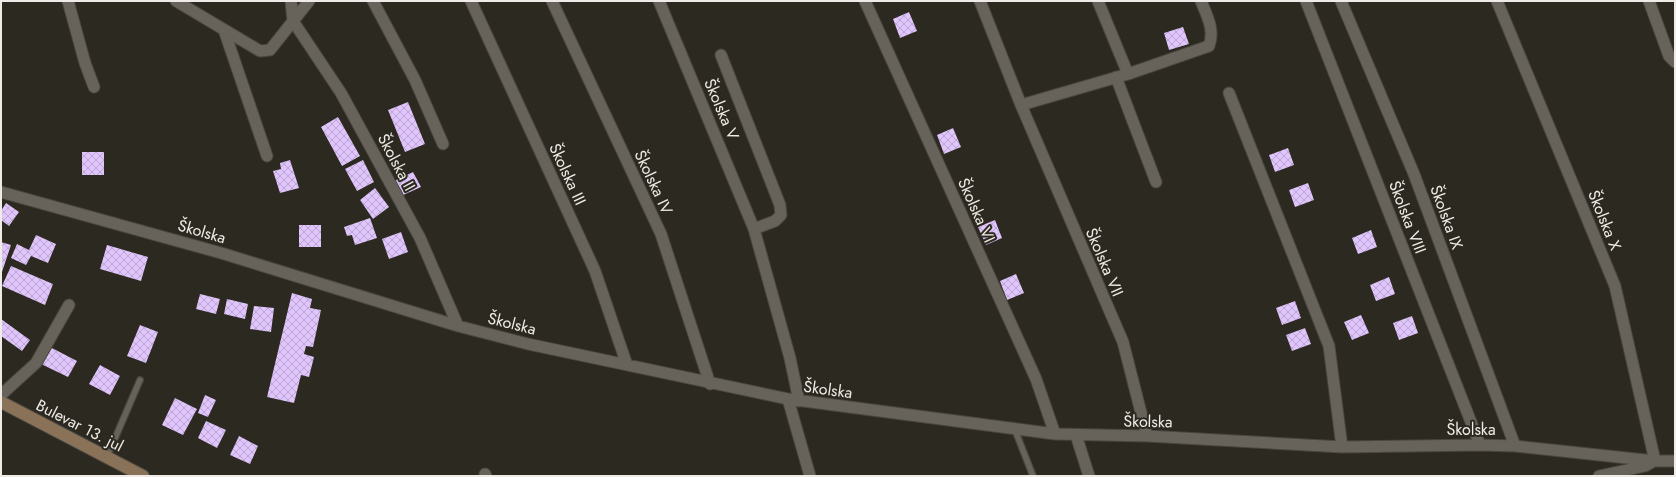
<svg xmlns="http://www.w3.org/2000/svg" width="1676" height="477" viewBox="0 0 1676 477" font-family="Jost,sans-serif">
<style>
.building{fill:url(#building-cross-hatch)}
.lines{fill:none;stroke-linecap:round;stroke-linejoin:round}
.lane-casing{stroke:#49463f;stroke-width:8}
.street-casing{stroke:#49463f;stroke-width:13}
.secondary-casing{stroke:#49463f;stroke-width:14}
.lane{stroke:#67635a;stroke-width:5.5}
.street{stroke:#67635a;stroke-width:11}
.secondary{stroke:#8a7259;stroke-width:12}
.labels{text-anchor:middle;stroke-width:4;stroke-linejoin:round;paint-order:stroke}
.street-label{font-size:16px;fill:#efece7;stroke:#2c2921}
</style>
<defs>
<pattern id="building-cross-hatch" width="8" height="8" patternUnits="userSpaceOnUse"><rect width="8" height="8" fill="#e0c5fd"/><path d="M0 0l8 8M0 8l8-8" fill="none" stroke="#baa6cf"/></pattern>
</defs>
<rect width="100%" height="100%" fill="#2c2921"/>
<path class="building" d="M909,12L917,31L900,38L893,19Z
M1183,27L1189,44L1169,50L1164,33Z
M408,102L425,144L405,152L388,110Z
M338,117L360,156L342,166L321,127Z
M953,128L961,147L944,154L937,135Z
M1288,148L1294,165L1275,172L1269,155Z
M82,152H104V175H82Z
M290,160L299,188L280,193L273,171L281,169L280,163Z
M363,160L374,182L357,191L345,169Z
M413,172L421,187L401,196L394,181Z
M1308,183L1314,200L1295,207L1289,190Z
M375,188L389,207L373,219L360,200Z
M6,203L19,212L9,226L1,220V211Z
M370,218L377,238L355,245L352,235L347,236L344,227Z
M995,220L1002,238L986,245L978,227Z
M299,225H321V247H299Z
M1371,230L1377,247L1358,254L1352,238Z
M401,232L408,252L389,259L382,239Z
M36,235L56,244L48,263L31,256L26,265L11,258L17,244L29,250Z
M1,242L11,245L1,275Z
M107,245L148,257L141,281L100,269Z
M11,266L53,284L45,305L2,286Z
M1016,274L1024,293L1007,300L1000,281Z
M1389,277L1395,294L1376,301L1370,285Z
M292,293L312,299L310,308L321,310L313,347L306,346L304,354L314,357L309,377L301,375L294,403L267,397Z
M200,294L220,299L216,314L196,309Z
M227,299L248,304L245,319L224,314Z
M1295,301L1301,318L1282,325L1276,308Z
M254,306L274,308L271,332L250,329Z
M1361,315L1369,333L1352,340L1344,322Z
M1412,316L1418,333L1399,340L1393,323Z
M1,319L30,340L22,351L1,336Z
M140,325L158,332L146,363L127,356Z
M1305,328L1311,344L1292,351L1286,335Z
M50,347L77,361L68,377L41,364Z
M100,365L120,376L110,395L89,384Z
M205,395L216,400L208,417L198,413Z
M175,398L197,409L183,435L162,425Z
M206,421L226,430L217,448L198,438Z
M239,436L258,446L250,464L230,455Z"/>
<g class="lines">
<defs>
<path id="lane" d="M1015,430L1033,476
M107,457L140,380"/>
<path id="street" d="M68,1L85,63L94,87
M176,1L260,51L270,50L309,1
M291,1L293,21L341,93L420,238L458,326
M373,1L415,80L443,144
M471,1L595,271L627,365
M552,1L661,234L710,384
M659,1L754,229
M865,1L1036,379L1055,434
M980,1L1021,105L1123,342L1147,436
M1098,1L1128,74
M1306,1L1480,445
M1341,1L1414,174L1515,446
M1497,1L1615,286L1655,461
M1649,1L1669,56L1675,62
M224,30L267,156
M721,55L780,205L781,215L775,221L754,229L790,358L799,401
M1116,77L1156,182
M1229,93L1329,346L1342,447
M1021,105L1128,74L1209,46C1215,30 1207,16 1201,1
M1,192L221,253L458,326L528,344L788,399L1055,434L1147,436L1342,447L1480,445L1515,446L1655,461H1675
M1,395L36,363L69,305
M788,399L810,476
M1076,435L1089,476
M485,474L486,476
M1599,476L1645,466L1654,461"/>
<path id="secondary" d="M1,402L143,476"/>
</defs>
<use href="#lane" class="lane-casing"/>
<use href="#street" class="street-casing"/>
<use href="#secondary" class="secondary-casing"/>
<use href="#lane" class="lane"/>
<use href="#street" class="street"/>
<use href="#secondary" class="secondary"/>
</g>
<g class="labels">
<g class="street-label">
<text transform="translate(722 109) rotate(67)" y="6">Školska V</text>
<text transform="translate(397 162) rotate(62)" y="6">Školska II</text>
<text transform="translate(568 174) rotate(65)" y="6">Školska III</text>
<text transform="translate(654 182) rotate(65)" y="6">Školska IV</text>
<text transform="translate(977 210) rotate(66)" y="6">Školska VI</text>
<text transform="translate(1408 217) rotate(69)" y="6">Školska VIII</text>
<text transform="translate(1447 217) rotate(70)" y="6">Školska IX</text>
<text transform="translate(1605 220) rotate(68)" y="6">Školska X</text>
<text transform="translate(202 231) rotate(16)" y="6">Školska</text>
<text transform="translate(1105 262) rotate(67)" y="6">Školska VII</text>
<text transform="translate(512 323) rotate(14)" y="6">Školska</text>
<text transform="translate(828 389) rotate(8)" y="6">Školska</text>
<text transform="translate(1148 421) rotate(1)" y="6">Školska</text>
<text transform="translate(80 425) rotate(27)" y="6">Bulevar 13. jul</text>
<text x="1471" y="435">Školska</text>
</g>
</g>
<rect width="1676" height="477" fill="none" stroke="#efece7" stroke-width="4"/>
</svg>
